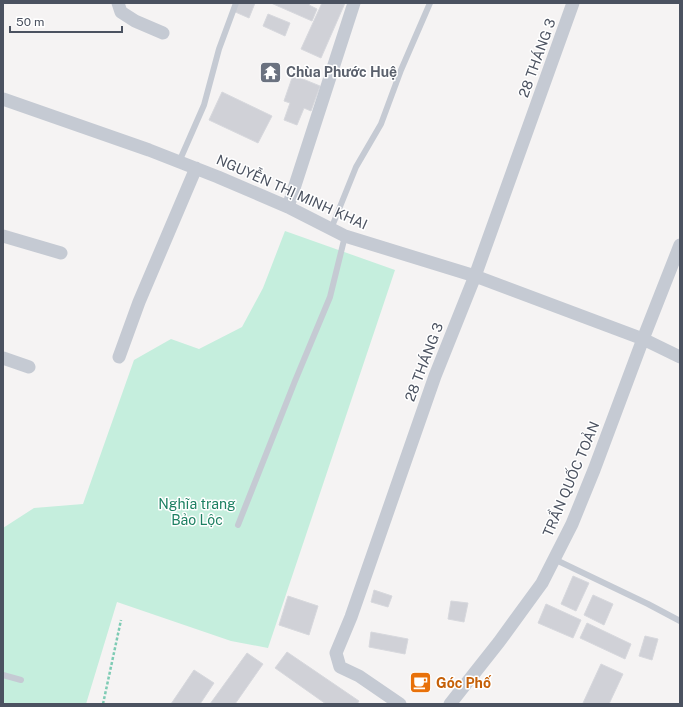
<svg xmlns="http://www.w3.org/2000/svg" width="683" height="707" viewBox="0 0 683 707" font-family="'Public Sans',sans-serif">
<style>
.green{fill:#c5eedd}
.building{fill:#d0d1d7;stroke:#d7d8dd}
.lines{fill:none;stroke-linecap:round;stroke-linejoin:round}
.path{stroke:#7ecbb4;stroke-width:2.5;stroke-dasharray:3 2;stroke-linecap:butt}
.lane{stroke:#c5cad3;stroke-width:6}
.street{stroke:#c5cad3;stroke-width:13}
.labels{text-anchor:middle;stroke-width:3;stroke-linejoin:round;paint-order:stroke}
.street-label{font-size:14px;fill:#4b5260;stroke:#fff}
.worship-label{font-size:14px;font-weight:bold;fill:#5b616d;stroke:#fff;text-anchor:start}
.park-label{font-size:14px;fill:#1d8062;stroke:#fff}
.food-label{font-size:14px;font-weight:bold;fill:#c56008;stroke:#fff;text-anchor:start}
</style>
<rect width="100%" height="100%" fill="#f5f3f3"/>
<path class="green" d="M285,231L395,270L268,648L231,641L117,602L86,704H3V528L34,508L83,504L134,360L171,339L199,349L242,327L263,288Z"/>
<path class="building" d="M236,3H255L249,18L233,11Z
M271,3H310L309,5L317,9L312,21Z
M322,3H345L321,58L301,49Z
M268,14L290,23L285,36L263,26Z
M293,75L320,86L311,111L304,108L297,125L284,120L290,103L284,101Z
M222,92L272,116L258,143L209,120Z
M573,576L589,583L576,611L561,604Z
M374,590L392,596L388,607L371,602Z
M593,595L613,604L604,625L584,615Z
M288,596L318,606L309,635L279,625Z
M451,601L468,603L464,622L448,619Z
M546,604L581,620L573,638L538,623Z
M587,623L631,644L625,659L580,638Z
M371,632L408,639L405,654L369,647Z
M645,636L658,639L652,660L639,656Z
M287,652L359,701L357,704H326L275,668Z
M247,653L263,664L235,704H210Z
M601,664L623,674L609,704H586L583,703Z
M194,670L214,683L200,704H171Z"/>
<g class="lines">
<path class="path" d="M103,704L121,620"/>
<path class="lane" d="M179,162L204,105L219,49L236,3
M331,229L356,167L381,124L401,70L430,3
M238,525L295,381L330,297L345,236
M554,559L648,604L680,621
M3,675L21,680"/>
<path class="street" d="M118,3L121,12L135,21L163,33
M3,99L149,150L218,177L288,207L345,236L475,276L643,339L680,357
M288,207L354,3
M3,236L61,253
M119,357L139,302L196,168
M3,358L29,367
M400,704L359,676L340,667L336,653L351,617L435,376L475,276L573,3
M450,704L499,642L542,583L572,524L594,470L643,339L680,245"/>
</g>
<defs>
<symbol id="temple-square" viewBox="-11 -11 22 22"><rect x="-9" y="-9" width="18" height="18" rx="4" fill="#6b7280" stroke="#fff"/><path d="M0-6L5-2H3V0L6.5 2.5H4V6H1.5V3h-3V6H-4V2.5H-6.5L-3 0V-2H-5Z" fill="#fff"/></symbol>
<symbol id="cafe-square" viewBox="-11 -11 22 22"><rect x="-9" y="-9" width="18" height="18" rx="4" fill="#e8710a" stroke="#fff"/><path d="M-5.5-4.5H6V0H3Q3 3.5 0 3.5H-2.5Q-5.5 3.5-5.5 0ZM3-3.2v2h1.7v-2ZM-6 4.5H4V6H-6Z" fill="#fff"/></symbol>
</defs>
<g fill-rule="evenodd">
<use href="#temple-square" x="258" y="60" width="25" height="25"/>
<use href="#cafe-square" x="408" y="670" width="25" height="25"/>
</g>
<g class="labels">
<g class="street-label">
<text transform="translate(537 58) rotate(-70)" y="5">28 THÁNG 3</text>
<text transform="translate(292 192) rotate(24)" y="5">NGUYỄN THỊ MINH KHAI</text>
<text transform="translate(424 362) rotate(-69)" y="5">28 THÁNG 3</text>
<text transform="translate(571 479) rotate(-67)" y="5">TRẦN QUỐC TOẢN</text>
</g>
<g class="worship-label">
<text x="286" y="77">Chùa Phước Huệ</text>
</g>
<g class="park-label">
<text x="197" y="509">Nghĩa trang<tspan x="197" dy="16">Bảo Lộc</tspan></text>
</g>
<g class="food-label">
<text x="436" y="688">Góc Phố</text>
</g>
</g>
<rect width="683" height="707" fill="none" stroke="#4b5260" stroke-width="8"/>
<path d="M10 26v6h112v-6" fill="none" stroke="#4b5260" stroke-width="2"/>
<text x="16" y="26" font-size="12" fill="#4b5260" stroke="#ffffff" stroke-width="3" paint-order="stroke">50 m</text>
</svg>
